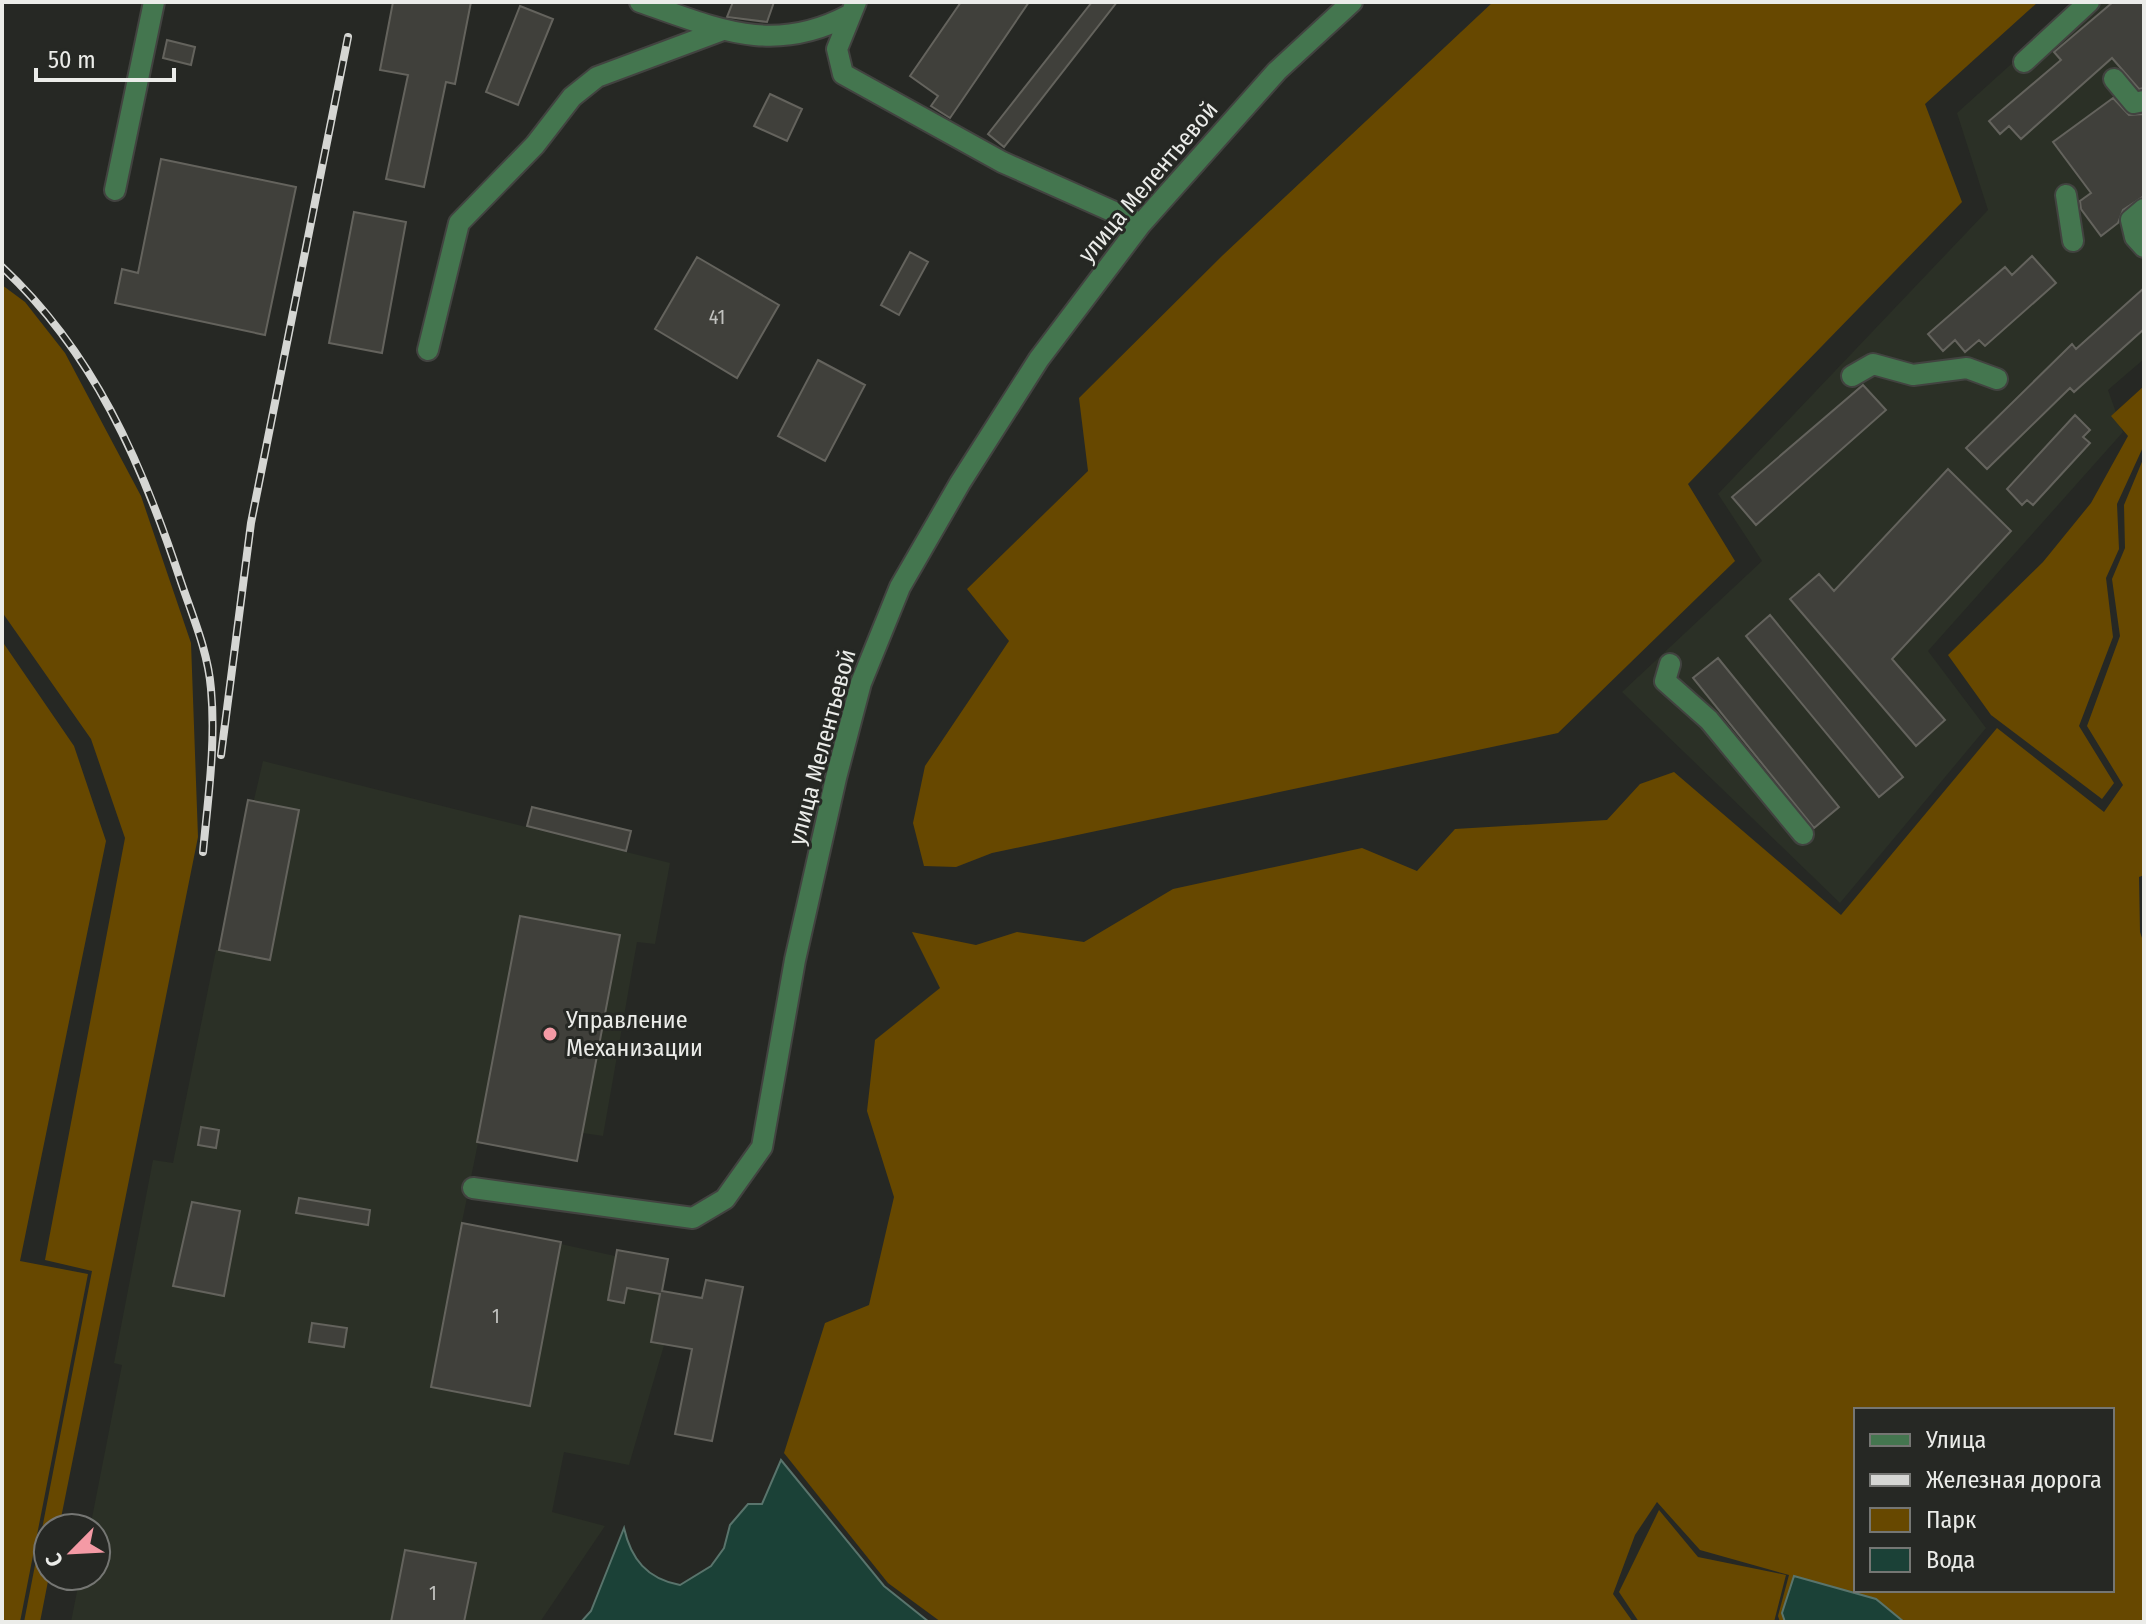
<svg xmlns="http://www.w3.org/2000/svg" width="2146" height="1624" viewBox="0 0 2146 1624" font-family="'Fira Sans Condensed',sans-serif">
<style>
.built{fill:#2b3026}
.green{fill:#674800;fill-rule:evenodd}
.water{fill:#1b4137;stroke:#59746c;stroke-width:2}
.building{fill:#40403b;stroke:#64635d;stroke-width:2}
.lines{fill:none;stroke-linecap:round;stroke-linejoin:round}
.minor-casing{stroke:#424340;stroke-width:24}
.minor{stroke:#44764f;stroke-width:20}
.rail-casing{stroke:#d5d6d3;stroke-width:8}
.rail{stroke:#262824;stroke-width:5;stroke-dasharray:15;stroke-linecap:butt}
.poi-dot{fill:#f49aa5;stroke:#262824;stroke-width:3}
.labels{text-anchor:middle;stroke-width:6;stroke-linejoin:round;paint-order:stroke}
.number-label{font-size:20px;fill:#c0c1be}
.street-label{font-size:24px;fill:#ebece9;stroke:#262824}
.poi-label{font-size:24px;fill:#ebece9;stroke:#262824;text-anchor:start}
</style>
<rect width="100%" height="100%" fill="#262824"/>
<path class="built" d="M2080,2H2144V359L2108,390L2123,432L1928,651L1986,728L1840,903L1622,692L1762,561L1718,494L1988,210L1957,113Z
M263,761L670,863L655,944L637,942L603,1136L583,1133L577,1161L478,1143L462,1222L615,1256L617,1250L668,1259L662,1291L679,1294L629,1465L564,1452L552,1512L605,1526L540,1622H71L80,1576H96V1528H90L122,1365L114,1363L153,1160L173,1163L216,950H219Z"/>
<path class="green" d="M1493,2H2038L1925,104L1962,202L1688,484L1735,561L1558,733L992,853L956,867L924,866L913,823L925,766L1009,641L967,589L1088,471L1079,398L1223,255Z
M2,285L25,302L65,353L141,496L191,643L198,837L59,1528H48L49,1576L40,1622H24L92,1271L45,1260L125,838L91,739L2,612Z
M2144,386V445L2117,504L2119,549L2106,578L2113,637L2079,726L2114,783L2102,799L1991,715L1948,655L2043,562L2091,503L2128,436L2111,416Z
M2144,457V875L2139,877L2140,932L2144,944V1622H1904L1876,1599L1782,1613L1785,1622H1780L1778,1616L1789,1575L1700,1550L1657,1502L1635,1535L1613,1594L1633,1622H941L888,1583L784,1453L825,1323L869,1305L894,1197L867,1111L875,1040L940,988L912,932L976,945L1017,932L1084,942L1173,889L1362,848L1417,871L1455,829L1607,820L1640,784L1674,772L1841,915L1997,728L2104,812L2123,785L2087,726L2120,636L2112,579L2125,548L2124,505ZM1856,1410H2112V1590H1856Z
M2,641L74,746L106,841L20,1261L88,1274L20,1622H2Z
M1659,1510L1698,1557L1786,1575L1774,1622H1639L1619,1592Z"/>
<path class="water" d="M781,1460L884,1586L929,1622H581L591,1611L624,1528C631,1559 647,1579 680,1585L711,1566L724,1548L730,1525L748,1504H762Z
M1794,1576L1876,1599L1904,1622H1785L1782,1613Z"/>
<path class="building" d="M393,2H471L455,84L446,82L424,187L386,179L408,75L380,70Z
M733,2H774L767,22L727,17Z
M961,2H1029L950,118L931,106L938,96L910,76Z
M1092,2H1117L1004,147L988,134Z
M2113,2H2144V88L2139,89L2112,58L2021,139L2009,126L2000,134L1989,121L2061,60L2054,52Z
M520,6L553,19L518,105L486,92Z
M167,40L195,47L191,65L163,58Z
M770,94L802,109L787,141L754,126Z
M2113,98L2129,115L2144,114V196L2123,210L2118,223L2101,236L2081,209L2080,201L2091,193L2053,142Z
M161,159L296,187L265,335L115,303L122,269L138,273Z
M354,212L406,222L382,353L329,343Z
M910,252L928,262L899,315L881,305Z
M2032,256L2056,283L1985,346L1979,340L1965,352L1955,340L1943,351L1928,334L2005,267L2012,275Z
M697,257L779,305L737,378L655,329Z
M2144,288V329L2074,392L2070,388L1987,469L1966,448L2072,344L2076,349Z
M818,360L865,385L825,461L778,436Z
M1863,385L1886,410L1756,525L1732,497Z
M2075,415L2090,430L2083,437L2090,443L2033,505L2027,500L2022,505L2007,489Z
M1948,469L2011,531L1892,659L1945,720L1916,746L1790,599L1819,574L1834,591Z
M1770,615L1903,777L1879,797L1746,636Z
M1718,658L1839,807L1814,828L1693,678Z
M248,800L299,810L270,960L219,950Z
M532,807L631,831L626,851L527,826Z
M520,916L620,935L577,1161L477,1142Z
M201,1127L219,1130L216,1148L198,1145Z
M299,1198L370,1210L368,1225L296,1213Z
M192,1202L240,1211L224,1296L173,1286Z
M462,1223L561,1242L530,1406L431,1387Z
M617,1250L668,1259L662,1291L702,1298L706,1280L743,1287L712,1441L675,1434L692,1349L651,1342L660,1294L627,1288L624,1303L608,1300Z
M312,1323L347,1328L344,1347L309,1342Z
M405,1550L476,1563L464,1622H391Z"/>
<g class="lines">
<defs>
<path id="minor" d="M640,2C716,28 772,56 849,15
M856,2L837,49L843,74L1002,162L1141,224
M2024,62L2089,2
M2114,79L2134,103L2144,101
M115,190L154,2
M2066,195L2073,241
M2144,209L2131,220L2135,237L2144,247
M428,350L459,223L535,145L572,97L597,77L723,30
M1852,376L1873,364L1913,375L1967,368L1997,379
M1670,664L1665,681L1709,720L1803,834
M473,1188L693,1218L725,1199L762,1147L795,960L836,778L861,683L900,587L960,483L1039,359L1141,224L1277,71L1352,2"/>
</defs>
<use href="#minor" class="minor-casing"/>
<use href="#minor" class="minor"/>
<defs>
<path id="rail" d="M2,267C94,353 141,461 180,579C192,615 208,651 211,689C216,744 208,798 203,852
M221,755L251,523L348,37"/>
</defs>
<use href="#rail" class="rail-casing"/>
<use href="#rail" class="rail"/>
</g>
<circle class="poi-dot" cx="550" cy="1034" r="8"/>
<g class="labels">
<g class="number-label">
<text x="717" y="324">41</text>
<text x="496" y="1323">1</text>
<text x="433" y="1600">1</text>
</g>
<g class="street-label">
<text transform="translate(1148 182) rotate(-50)" y="8">улица Мелентьевой</text>
<text transform="translate(822 747) rotate(-75)" y="8">улица Мелентьевой</text>
</g>
<g class="poi-label">
<text x="566" y="1028">Управление<tspan x="566" dy="28">Механизации</tspan></text>
</g>
</g>
<rect width="2146" height="1624" fill="none" stroke="#ebece9" stroke-width="8"/>
<rect x="1854" y="1408" width="260" height="184" fill="#262824" stroke="#757673" stroke-width="2"/>
<rect x="1870" y="1434" width="40" height="12" fill="#44764f" stroke="#757673" stroke-width="2"/>
<text x="1926" y="1448" font-size="24" fill="#ebece9">Улица</text>
<rect x="1870" y="1474" width="40" height="12" fill="#d5d6d3" stroke="#757673" stroke-width="2"/>
<text x="1926" y="1488" font-size="24" fill="#ebece9">Железная дорога</text>
<rect x="1870" y="1508" width="40" height="24" fill="#674800" stroke="#757673" stroke-width="2"/>
<text x="1926" y="1528" font-size="24" fill="#ebece9">Парк</text>
<rect x="1870" y="1548" width="40" height="24" fill="#1b4137" stroke="#757673" stroke-width="2"/>
<text x="1926" y="1568" font-size="24" fill="#ebece9">Вода</text>
<g transform="translate(72 1552) rotate(246)"><circle r="38" fill="#262824" stroke="#757673" stroke-width="2"/>
<path d="M0-6L14 30L0 20L-14 30Z" fill="#f49aa5"/>
<text y="-12" font-size="22" font-weight="bold" text-anchor="middle" fill="#ebece9">С</text>
</g>
<path d="M36 68v12h138v-12" fill="none" stroke="#ebece9" stroke-width="4"/>
<text x="48" y="68" font-size="24" fill="#ebece9" stroke="#262824" stroke-width="6" paint-order="stroke">50 m</text>
</svg>
